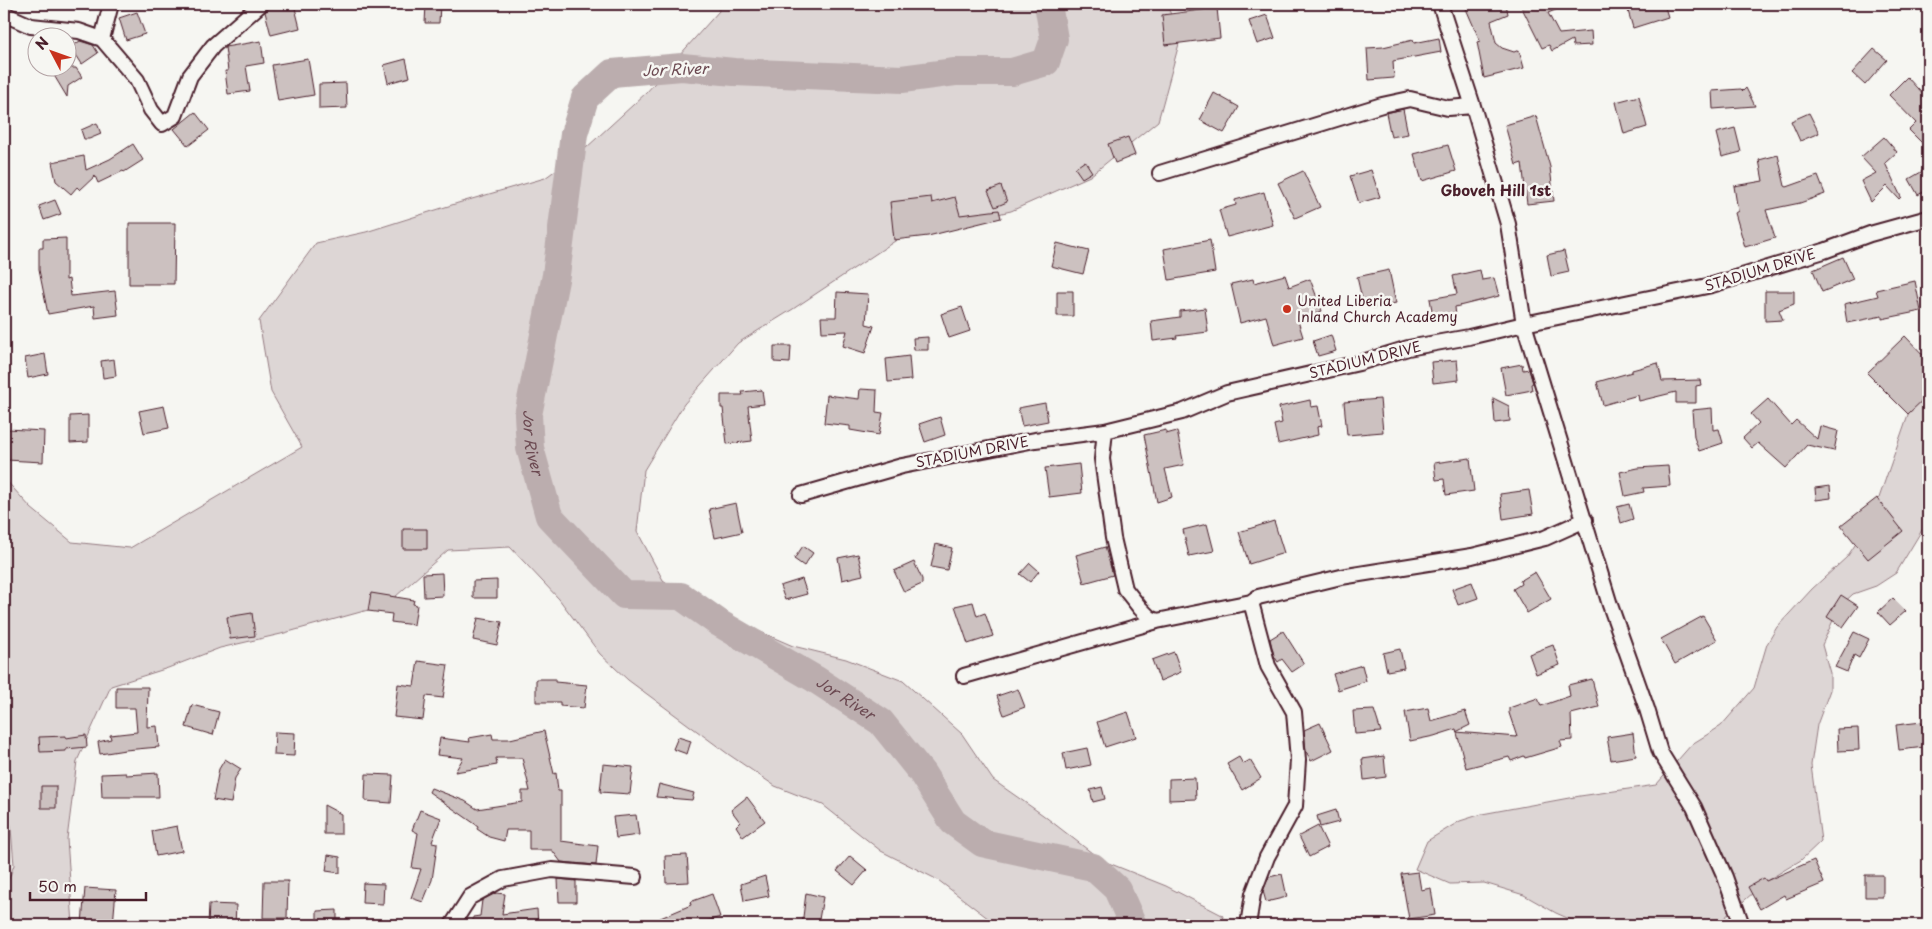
<svg xmlns="http://www.w3.org/2000/svg" width="1932" height="929" viewBox="0 0 1932 929" font-family="'Playpen Sans',sans-serif">
<style>
.green{fill:#ddd6d5;stroke:#947a80}
.lines{fill:none;stroke-linecap:round;stroke-linejoin:round}
.river{stroke:#bbadae;stroke-width:28}
.building{fill:#ccc1c0;stroke:#4a1f2b}
.minor-casing{stroke:#4a1f2b;stroke-width:18}
.minor{stroke:#f6f6f2;stroke-width:14}
.poi-dot{fill:#c8321e;stroke:#f6f6f2;stroke-width:2}
.labels{text-anchor:middle;stroke-width:5;stroke-linejoin:round;paint-order:stroke}
.street-label{font-size:14px;fill:#4a1f2b;stroke:#f6f6f2}
.poi-label{font-size:14px;fill:#4a1f2b;stroke:#f6f6f2;text-anchor:start}
.water-label{font-size:15px;font-style:italic;fill:#6c4a52;stroke:#f6f6f2}
.neighbourhood-label{font-size:15px;font-weight:bold;fill:#4a1f2b;stroke:#f6f6f2}
</style>
<rect width="100%" height="100%" fill="#f6f6f2"/>
<filter id="ink" filterUnits="userSpaceOnUse"><feTurbulence type="fractalNoise" baseFrequency=".02" numOctaves="2"/><feDisplacementMap in="SourceGraphic" scale="10" xChannelSelector="R" yChannelSelector="G"/><feConvolveMatrix kernelMatrix="1 2 1 2 8 2 1 2 1" color-interpolation-filters="sRGB"/></filter>
<g filter="url(#ink)">
<path class="green" d="M718,4H1167L1180,40L1158,121L1090,176L1011,211L904,235L793,309L738,343L684,404L644,470L637,531L663,580L703,607L793,646L846,659L903,681L962,734L993,780L1043,815L1101,860L1166,886L1222,915L1228,925H1001L989,919L938,880L881,851L823,805L775,786L728,754L628,680L600,654L559,599L510,547L448,550L386,605L281,634L220,648L168,668L111,686L77,761L67,839L73,925H4V892L14,865L6,768L4,765V478L31,508L72,542L130,548L302,447L271,392L259,321L316,243L366,232L458,203L545,178L586,148L646,93L719,11Z
M1928,357V520L1896,573L1876,586L1853,594L1839,607L1822,645L1830,673V690L1817,725L1811,765L1821,841L1801,860L1768,880L1724,918L1720,925H1583L1556,913L1524,895L1484,883L1450,884L1415,869L1427,841L1460,821L1482,814L1580,796L1656,785L1692,744L1721,726L1754,688L1767,644L1777,627L1812,589L1847,557L1871,521Z"/>
<g class="lines">
<path class="river" id="s1" d="M1048,4L1054,39L1046,62L1012,72H955L902,79L734,72L682,67L612,73L585,98L574,134L556,275L528,415L530,448L549,516L624,595L681,596L719,623L815,679L881,722L922,773L953,822L982,843L1093,867L1117,889L1133,925"/>
</g>
<path class="building" d="M270,4H294L300,28L271,35L265,12Z
M426,4H440L439,23H425Z
M1464,4H1506L1508,14L1491,21L1496,43L1502,48L1514,52L1519,50L1524,68L1484,78L1477,42L1480,41Z
M1520,4H1570L1548,13L1559,34L1591,31L1592,45L1573,46L1572,40L1552,51L1549,45L1542,48Z
M1626,4H1664L1668,17L1633,28Z
M1217,8L1220,38L1165,45L1162,15Z
M137,12L145,34L126,40L119,18Z
M1267,15L1275,38L1257,44L1249,21Z
M1439,38L1441,52L1393,61L1394,78L1369,80L1367,48L1383,47L1413,40L1414,43Z
M80,41L93,45L98,53L82,64L71,47Z
M261,41L264,63L246,66L250,91L228,94L225,71H228L225,47Z
M1874,49L1887,60L1865,85L1852,73Z
M308,59L314,95L278,101L272,65Z
M406,59L410,77L388,83L384,65Z
M56,68H76L82,77L68,86L67,97L52,72Z
M1907,77L1928,100V149L1909,130L1916,123L1889,95Z
M346,83L347,108L319,109V84Z
M1746,88L1755,106L1713,109L1712,91L1741,89L1743,91Z
M1214,93L1239,107L1224,133L1200,120Z
M1639,96L1647,127L1624,134L1616,102Z
M1403,109L1408,134L1391,137L1386,113Z
M195,112L209,130L188,146L174,129Z
M1809,113L1819,133L1800,141L1791,121Z
M1536,116L1550,167L1554,201L1527,204L1522,163L1516,165L1505,125Z
M97,123L101,134L89,139H84L81,130Z
M1735,128L1741,152L1722,157L1716,133Z
M1128,137L1135,155L1115,163L1108,144Z
M1884,137L1897,152L1885,163L1901,197L1899,199L1887,186L1871,202L1861,181L1876,173L1861,157Z
M133,144L143,160L124,172L123,171L98,183L95,176L80,190L77,187L71,194L56,181L52,162L84,156L86,170L110,159Z
M1448,145L1456,171L1422,181L1414,154Z
M1778,155L1785,186L1787,187L1818,176L1825,194L1800,203L1766,210L1775,238L1745,247L1735,213L1738,211L1734,186L1763,181L1759,160Z
M1085,161L1092,172L1082,178L1075,168Z
M1928,168V189L1918,195L1909,179Z
M1371,170L1380,197L1359,203L1350,176Z
M1303,171L1320,207L1295,218L1278,183Z
M1001,186L1007,202L995,207L988,191Z
M1264,192L1273,225L1227,237L1219,210L1236,205L1235,200Z
M931,197L932,203L955,197L960,215L999,210L1001,218L928,236L894,240L890,202Z
M55,200L61,214L44,220L39,206Z
M129,223H175L174,284H129Z
M66,238V280L69,279L71,296L115,291L118,315L95,318L94,306L48,314L39,270V248H43V239Z
M1210,240L1215,272L1169,280L1164,249Z
M1057,243L1089,251L1083,274L1051,266Z
M1564,251L1569,272L1551,276L1547,255Z
M1843,257L1853,279L1822,292L1813,270Z
M1389,270L1396,303L1373,308L1372,301L1363,303L1357,277Z
M1480,270L1482,280L1494,278L1499,296L1455,307L1456,317L1434,321L1430,299L1457,294L1453,276Z
M1285,275L1289,287L1310,279L1322,311L1298,321L1303,337L1274,345L1266,316L1240,323L1231,284L1253,279L1254,283Z
M1915,281L1921,311L1882,319V316L1847,323L1844,304L1878,296L1876,290Z
M1057,291H1073V316H1057Z
M1765,291H1794V304L1779,310L1783,320L1765,321Z
M837,292L868,294L866,324L874,326L865,353L843,346L847,331L822,332L821,317H836Z
M962,307L970,331L949,338L941,314Z
M1205,308L1208,332L1176,336L1177,338L1153,341L1151,321L1180,317V311Z
M1331,335L1336,351L1318,356L1313,341Z
M1905,336L1928,360V395L1908,414L1867,373Z
M928,337V350H914L913,338Z
M774,346H791L790,363L774,362Z
M45,354L48,374L28,378L25,358Z
M909,356L911,380L888,382L886,359Z
M114,359L116,376L103,378L101,361Z
M1457,360L1459,380L1433,383L1431,362Z
M1658,363L1662,381L1700,380L1701,385L1696,386V403H1676V392L1639,401L1638,395L1603,405L1597,382L1632,372V370Z
M1522,364L1523,370L1529,369L1533,383L1531,384L1532,390L1506,395L1501,368Z
M860,389L877,390L876,412L883,413L879,435L850,430V426L824,423L827,395L859,399Z
M762,390L764,404L748,406L752,441L727,444L723,408H721V395H743L742,392Z
M1493,398L1509,406L1510,421L1495,423Z
M1380,399L1383,432L1347,435L1344,402Z
M1768,399L1791,425L1796,420L1817,439L1820,426L1838,431L1834,451L1807,445L1786,468L1758,443L1752,448L1743,438L1759,423L1751,414Z
M1310,400L1311,407L1318,406L1322,426L1317,427L1318,435L1278,444L1274,425L1282,423L1279,407Z
M1045,403L1048,421L1022,426L1018,408Z
M164,406L169,428L144,433L139,411Z
M1712,408L1713,430L1719,429L1723,443L1699,451L1694,437L1692,410Z
M88,415V442L70,443V416Z
M940,417L945,435L925,442L919,424Z
M7,429L44,431L43,462L6,460Z
M1166,430V434L1177,431L1184,465L1165,469L1172,497L1157,502L1144,435Z
M1470,458L1474,491L1446,495L1444,479L1436,480L1434,463Z
M1079,464L1082,493L1049,497L1045,468Z
M1668,466L1670,486L1643,488L1644,492L1625,496L1620,472L1638,468Z
M1830,486L1831,498L1816,500L1815,488Z
M1529,490L1533,514L1503,519L1500,494Z
M1877,498L1903,531L1868,559L1841,526Z
M736,503L742,532L715,538L709,509Z
M1629,504L1633,519L1621,523L1617,507Z
M1274,521L1284,553L1249,564L1239,532Z
M1207,524L1214,551L1189,556L1183,530Z
M403,529H427V549H403Z
M936,544L952,548L947,570L931,567Z
M803,546L813,553L804,566L794,559Z
M1105,547L1113,575L1084,583L1076,555Z
M858,554L863,575L842,580L838,558Z
M914,562L922,579V584L904,592L894,571Z
M1030,563L1039,571L1030,582L1020,574Z
M1535,572L1551,599L1527,613L1513,589L1521,584L1520,581Z
M442,573L443,596L424,597L423,574Z
M802,579L807,594L785,600L780,586Z
M497,580V598H473V581Z
M1472,582L1478,598L1458,605L1452,589Z
M371,593L414,600L413,604L417,605L414,625L391,622L392,614L368,611Z
M1841,595L1858,606L1843,627L1827,617Z
M1893,598L1906,611L1890,625L1878,612Z
M973,602L977,616L985,613L993,636L968,644L955,606Z
M252,613L255,636L230,639L227,617Z
M1703,616L1717,640L1675,664L1661,639Z
M478,618L502,622L497,645L473,640Z
M1283,631L1304,664L1292,672L1282,659L1278,662L1274,656L1270,639Z
M1854,632L1869,639L1859,658L1854,655L1847,672L1835,667Z
M1553,645L1560,665L1536,674L1529,654Z
M1400,649L1404,668L1387,671L1383,653Z
M1174,652L1181,672L1160,681L1152,660Z
M418,661L448,665L443,698L426,696L423,720L394,717L398,684L414,686Z
M1362,665L1366,681L1338,690L1333,674Z
M536,679H555V682L587,685L584,708L560,706V702H536Z
M1592,679L1599,707L1571,714L1572,740L1560,741L1562,747L1525,758L1524,756L1511,761L1509,757L1466,768L1456,729L1434,736L1410,741L1405,712L1428,708L1431,721L1465,711L1470,725L1456,732L1517,737L1509,713V708L1538,698L1541,706L1570,696L1568,685Z
M116,687H148L147,727L157,726L159,747L125,750L100,754L98,742L111,739L110,735L137,732L135,708H116Z
M1018,689L1025,707L1004,715L997,696Z
M192,705L219,712L213,735L186,727Z
M1374,710L1381,732L1355,734L1353,711Z
M1128,712L1136,737L1105,747L1097,722Z
M1922,722L1925,747L1899,750L1896,725Z
M1320,723L1333,750L1311,761L1306,751L1304,730Z
M1858,728L1859,750L1838,751L1837,729Z
M544,731L554,774L556,773L558,791H561V841L598,846L596,865L561,862L552,850H529V830H506L504,841L489,837L477,829L478,826L429,792L431,788L465,801L477,809L522,802V791H530L522,758H496L497,765L455,772L463,758L437,755L440,738L470,742L469,738L492,734L493,739H510Z
M275,732L295,733L294,756L274,755Z
M1633,733L1636,756L1611,760L1607,737Z
M86,735L87,747L66,749V751L40,752L39,737L66,736V738Z
M678,737L691,741L687,754L673,749Z
M1087,748L1091,765L1066,770L1063,753Z
M1384,756L1386,777L1364,780L1362,759Z
M1239,757L1243,764L1250,760L1261,778L1242,790L1227,764Z
M225,759L241,769L235,778L231,803L213,800L219,769Z
M603,764L633,767L630,794L600,792Z
M126,773V775L158,773L159,797H102L101,774Z
M366,774L393,775L391,803L365,801Z
M1195,778L1196,799L1169,800V779Z
M659,784L694,793L692,800L656,797Z
M41,786H56V808H41Z
M1102,787L1105,799L1093,802L1090,790Z
M747,797L765,821L743,837L736,826L740,822L731,810Z
M324,805L341,814V834H324Z
M420,810L441,818L432,842L437,843V846L432,880L423,902L411,898L421,869L412,868L418,833L412,830Z
M1336,810L1339,822L1320,827L1317,816Z
M636,815L639,835L616,838L613,817Z
M177,826L182,851L156,856L152,831Z
M1318,826L1328,847L1309,857L1299,836Z
M328,855L340,857V873L326,871Z
M687,855L689,882L666,883L665,856Z
M850,856L867,870L854,885L837,871Z
M1814,860L1824,883L1786,899L1784,895L1760,909L1748,887L1764,878L1766,881Z
M1418,872L1421,890L1431,888L1435,915L1409,919L1401,874Z
M1282,874L1287,897L1266,902L1263,891L1269,877Z
M1865,875H1883V897H1865Z
M765,876L769,896L744,901L741,884Z
M558,879L576,881V902H559Z
M264,881H288L287,918H263Z
M363,883L384,884L383,904L362,903Z
M85,888L116,890L113,925L82,924Z
M496,893L505,894L502,914L537,909L538,925H473V917L480,916L482,900Z
M806,893L823,897L818,925H802Z
M712,894L720,917L695,925H644L691,905L690,902Z
M209,904L236,905L235,925H208Z
M337,910V925H317V911Z"/>
<g class="lines">
<defs>
<path id="minor" d="M111,4L102,39L137,80L151,110L162,124L175,116L190,76L213,46L261,4
M1440,4L1473,106L1508,224L1524,324L1610,605L1647,709L1660,752L1694,807L1725,877L1742,925
M4,14L31,26L79,31L102,39
M1160,173L1382,105L1410,99L1448,108L1473,106
M1105,431L1102,459L1113,538L1125,589L1140,608L1150,618L1157,621L1251,602L1258,597L1341,577L1472,556L1545,538L1585,520
M801,495L902,466L1035,440L1105,431L1182,412L1227,393L1359,363L1408,348L1469,337L1524,324L1712,285L1824,251L1870,234L1928,218
M964,676L1157,621
M452,925L470,897L503,879L552,870L635,877
M1248,925L1253,894L1267,857L1295,806L1298,760L1294,712L1268,666L1251,602"/>
</defs>
<use href="#minor" class="minor-casing"/>
<use href="#minor" class="minor"/>
</g>
</g>
<circle class="poi-dot" cx="1287" cy="309" r="5"/>
<g class="labels">
<g class="street-label">
<text transform="translate(1760 270) rotate(-17)" y="5">STADIUM DRIVE</text>
<text transform="translate(1365 360) rotate(-14)" y="5">STADIUM DRIVE</text>
<text transform="translate(972 452) rotate(-11)" y="5">STADIUM DRIVE</text>
</g>
<g class="poi-label">
<text x="1297" y="306">United Liberia<tspan x="1297" dy="16">Inland Church Academy</tspan></text>
</g>
<g class="water-label">
<text transform="translate(675 70) rotate(-2)" y="5">Jor River</text>
<text dy="5" stroke="none"><textPath href="#s1" startOffset="884">Jor River</textPath></text>
<text dy="5" stroke="none"><textPath href="#s1" startOffset="1319">Jor River</textPath></text>
</g>
<g class="neighbourhood-label">
<text x="1496" y="196">Gboveh Hill 1st</text>
</g>
</g>
<rect width="1932" height="929" fill="none" stroke="#f6f6f2" stroke-width="20"/>
<rect x="10" y="10" width="1912" height="909" fill="none" stroke="#4a1f2b" stroke-width="2" filter="url(#ink)"/>
<g transform="translate(52 52) rotate(311)"><circle r="24" fill="#f6f6f2" stroke="#b1a0a2"/>
<path d="M0-4L9 19L0 12L-9 19Z" fill="#c8321e"/>
<text y="-8" font-size="14" font-weight="bold" text-anchor="middle" fill="#4a1f2b">N</text>
</g>
<path d="M30 892v8h116v-8" fill="none" stroke="#4a1f2b" stroke-width="2.5"/>
<text x="38" y="892" font-size="15" fill="#4a1f2b" stroke="#f6f6f2" stroke-width="4" paint-order="stroke">50 m</text>
</svg>
